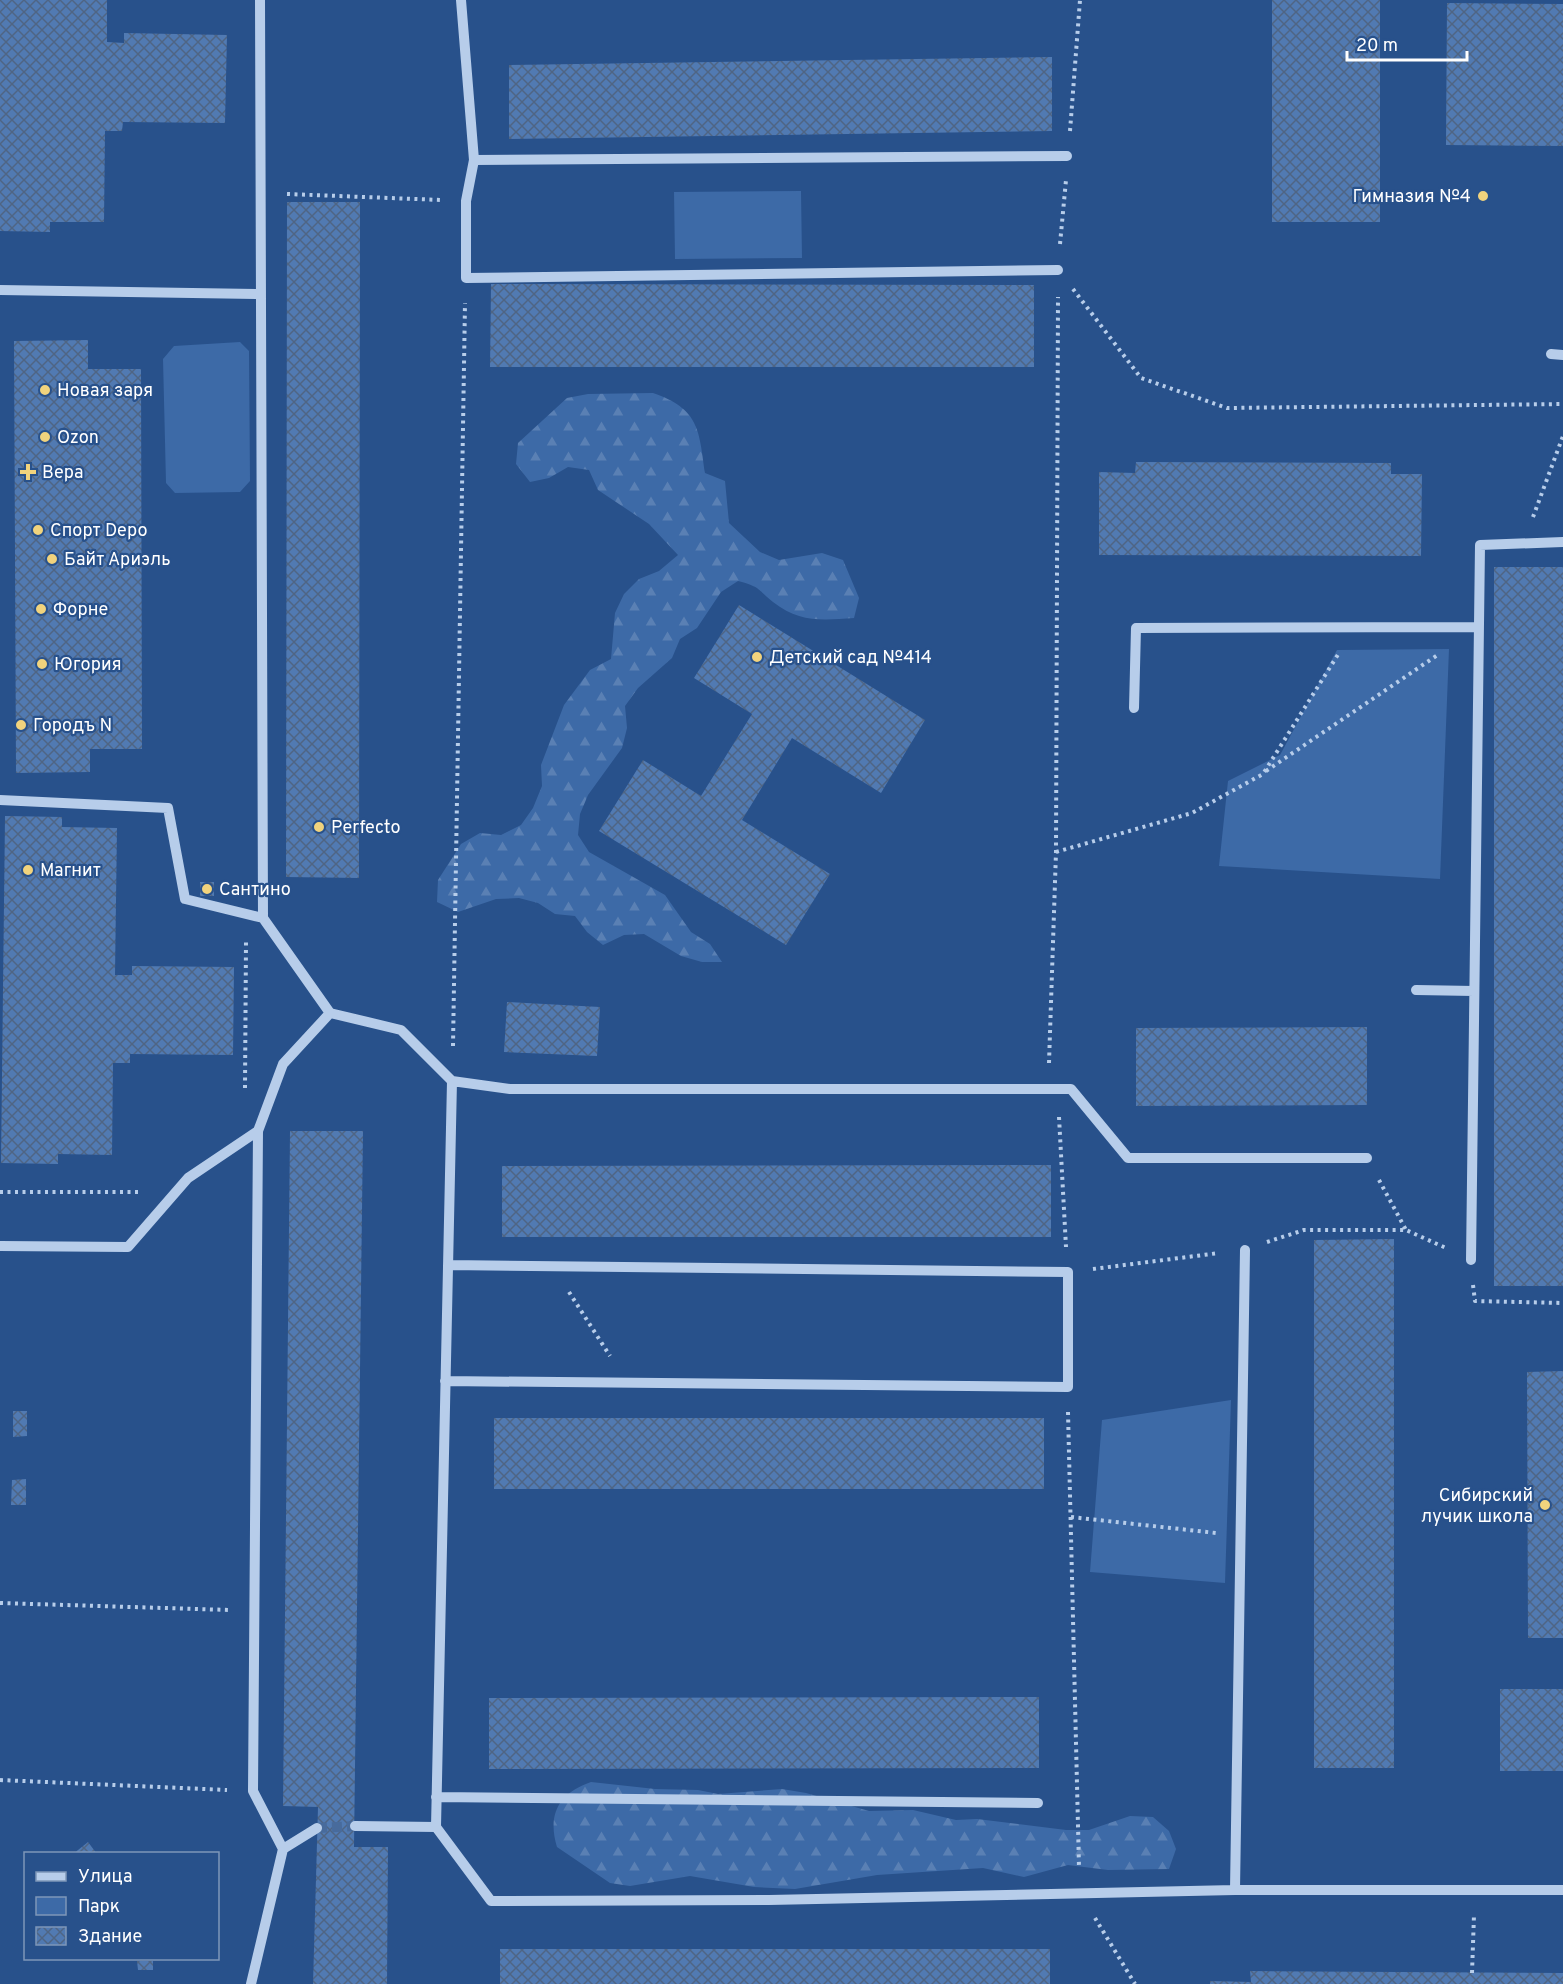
<svg xmlns="http://www.w3.org/2000/svg" width="1563" height="1984" viewBox="0 0 1563 1984" font-family="Overpass,sans-serif">
<style>
.forest{fill:url(#forest-firs)}
.park{fill:#3d6aa7}
.building{fill:url(#building-cross-hatch)}
.lines{fill:none;stroke-linecap:round;stroke-linejoin:round}
.minor-tunnel{stroke:#486b9c;stroke-width:10;stroke-dasharray:10 5;stroke-linecap:butt}
.path{stroke:#b7cdea;stroke-width:4;stroke-dasharray:3 4.5;stroke-linecap:butt}
.minor{stroke:#b7cdea;stroke-width:10}
.poi-dot{fill:#f1d37d;stroke:#28518b;stroke-width:2}
.labels{text-anchor:middle;stroke-width:4.5;stroke-linejoin:round;paint-order:stroke}
.poi-label{font-size:18px;fill:#fff;stroke:#28518b;text-anchor:start}
</style>
<defs>
<pattern id="forest-firs" width="22" height="20" patternUnits="userSpaceOnUse" patternTransform="scale(1.5)"><rect width="22" height="20" fill="#3d6aa7"/><path d="M5 1l3.5 6h-7zM16 11l3.5 6h-7z" fill="#5a80b4"/></pattern>
<pattern id="building-cross-hatch" width="8" height="8" patternUnits="userSpaceOnUse" patternTransform="scale(1.5)"><rect width="8" height="8" fill="#517ab2"/><path d="M0 0l8 8M0 8l8-8" fill="none" stroke="#4f6584"/></pattern>
</defs>
<rect width="100%" height="100%" fill="#28518b"/>
<path class="forest" d="M653,393C699,409 699,429 705,473L725,481L729,523L760,552L779,560L822,553L843,560L859,598L854,618C822,620 800,623 773,602C757,589 761,587 738,581L721,592L697,628L680,639L672,658L638,688L625,706L627,728L622,748L588,795L580,814L578,835L589,852L665,895L691,932L710,944L722,962H702L681,956L644,934L624,935L603,945L587,932L575,916L555,914L538,903L519,898L496,899L458,912L437,902L438,880L461,844L480,833L501,835L521,825L533,808L542,786L541,765L564,705L590,670L611,659L615,613L624,594L639,579L659,571L678,555L649,524L598,490L589,470L568,467L549,478L530,482L516,464L518,443L567,398L588,394Z
M591,1782L655,1789L698,1790L718,1794L782,1789L806,1793L869,1811L913,1810L956,1820L977,1819L1066,1830H1089L1130,1816L1153,1817L1169,1831L1176,1849L1169,1869L1108,1870L1068,1865L1024,1877L983,1868L877,1875L795,1889L754,1887L690,1876L630,1886L610,1883L557,1847C547,1814 559,1793 591,1782Z"/>
<path class="park" d="M801,191L802,258L675,259L674,192Z
M240,342L249,351L250,481L240,492L175,493L166,483L163,359L174,346Z
M1449,649L1440,879L1219,866L1228,781L1280,755L1337,650Z
M1231,1400L1225,1583L1090,1572L1102,1420Z"/>
<path class="building" d="M0,0H107V42L124,43V33L227,35L225,123L123,122L122,131H105L104,222H50V232L0,231Z
M1272,0H1380V222H1272Z
M1447,3L1563,4V146L1446,145Z
M1052,57V131L509,139V65Z
M287,202H360L359,878L286,877Z
M491,284L1034,285V367H490Z
M88,340V369H141L142,749H90V772L16,773L14,341Z
M1136,462L1391,463V474H1422L1421,556L1099,555V472L1135,473Z
M1494,567H1563V1286H1494Z
M739,605L925,720L881,793L792,738L742,820L830,874L786,945L599,831L643,760L701,796L752,714L694,678Z
M5,816L62,817V827L117,828L115,975H132V966L234,967L233,1055L130,1054V1063H113L112,1155L58,1154V1164L1,1163Z
M200,882H214V896H200Z
M507,1002L600,1007L597,1056L504,1052Z
M1367,1027V1105L1136,1106V1028Z
M290,1131H363L354,1847H388L387,1984H313L318,1807L283,1806Z
M1051,1165V1237H502V1166Z
M1394,1239V1768H1314V1240Z
M1563,1371V1638H1528L1527,1372Z
M13,1411H27V1436L13,1437Z
M494,1418H1044V1489H494Z
M26,1479V1505H11L12,1480Z
M1500,1689H1563V1771H1500Z
M1039,1697V1768L489,1769V1698Z
M88,1842L97,1854H73Z
M500,1949H1050V1984H500Z
M137,1961H153V1970H138Z
M1250,1971L1563,1973V1984H1210V1981L1251,1982Z"/>
<g class="lines">
<path class="minor-tunnel" d="M317,1828L355,1826"/>
<path class="path" d="M1070,131L1080,0
M287,194L441,200
M1060,244L1066,180
M1073,289L1141,378L1227,408L1563,404
M1533,517L1563,436
M1266,771L1439,654
M1056,852L1192,813L1263,774L1339,653
M453,1046L465,303
M1049,1063L1056,852L1058,297
M245,1088L246,942
M1059,1117L1066,1247
M1379,1180L1406,1230
M0,1192H140
M1267,1242L1304,1230H1406L1446,1248
M1093,1269L1219,1253
M1473,1285L1475,1301L1563,1303
M569,1292L610,1356
M1068,1412L1079,1867
M1071,1517L1216,1533
M0,1603L230,1610
M0,1780L227,1790
M1095,1918L1135,1984
M1472,1973L1474,1915"/>
<path class="minor" d="M260,0L263,918
M461,0L474,160L466,201V278L1058,270
M474,160L1067,156
M0,290L261,294
M1551,354L1563,355
M1134,708L1136,628L1479,627
M0,800L168,808L185,899L263,918L330,1013L401,1030L452,1081L436,1827L491,1901L769,1900L1235,1890H1563
M1416,990L1474,991
M452,1081L510,1089H1071L1128,1158H1367
M258,1131L253,1791L283,1849
M0,1246L128,1247L188,1178L258,1131L283,1064L330,1013
M1471,1260L1480,545L1563,542
M445,1381L1068,1387V1272L448,1265
M436,1797L1038,1803
M355,1826L436,1827
M1235,1890L1245,1250
M251,1984L283,1849L317,1828"/>
</g>
<g class="poi-dot">
<circle cx="1483" cy="196" r="6"/>
<circle cx="45" cy="390" r="6"/>
<circle cx="45" cy="437" r="6"/>
<path d="M25 463h6v6h6v6h-6v6h-6v-6h-6v-6h6z"/>
<circle cx="38" cy="530" r="6"/>
<circle cx="52" cy="559" r="6"/>
<circle cx="41" cy="609" r="6"/>
<circle cx="757" cy="657" r="6"/>
<circle cx="42" cy="664" r="6"/>
<circle cx="21" cy="725" r="6"/>
<circle cx="319" cy="827" r="6"/>
<circle cx="28" cy="870" r="6"/>
<circle cx="207" cy="889" r="6"/>
<circle cx="1545" cy="1505" r="6"/>
</g>
<g class="labels">
<g class="poi-label">
<text x="1471" y="202" text-anchor="end">Гимназия №4</text>
<text x="57" y="396">Новая заря</text>
<text x="57" y="443">Ozon</text>
<text x="42" y="478">Вера</text>
<text x="50" y="536">Спорт Depo</text>
<text x="64" y="565">Байт Ариэль</text>
<text x="53" y="615">Форне</text>
<text x="769" y="663">Детский сад №414</text>
<text x="54" y="670">Югория</text>
<text x="33" y="731">Городъ N</text>
<text x="331" y="833">Perfecto</text>
<text x="40" y="876">Магнит</text>
<text x="219" y="895">Сантино</text>
<text x="1533" y="1501" text-anchor="end">Сибирский<tspan x="1533" dy="21">лучик школа</tspan></text>
</g>
</g>
<rect x="24" y="1852" width="195" height="108" fill="#28518b" stroke="#7e97b9" stroke-width="1.5"/>
<rect x="36" y="1872" width="30" height="9" fill="#b7cdea" stroke="#7e97b9" stroke-width="1.5"/>
<text x="78" y="1882" font-size="18" fill="#ffffff">Улица</text>
<rect x="36" y="1897" width="30" height="18" fill="#3d6aa7" stroke="#7e97b9" stroke-width="1.5"/>
<text x="78" y="1912" font-size="18" fill="#ffffff">Парк</text>
<rect x="36" y="1927" width="30" height="18" fill="url(#building-cross-hatch)" stroke="#7e97b9" stroke-width="1.5"/>
<text x="78" y="1942" font-size="18" fill="#ffffff">Здание</text>
<path d="M1347 51v9h120v-9" fill="none" stroke="#ffffff" stroke-width="3"/>
<text x="1356" y="51" font-size="18" fill="#ffffff" stroke="#28518b" stroke-width="4.5" paint-order="stroke">20 m</text>
</svg>
